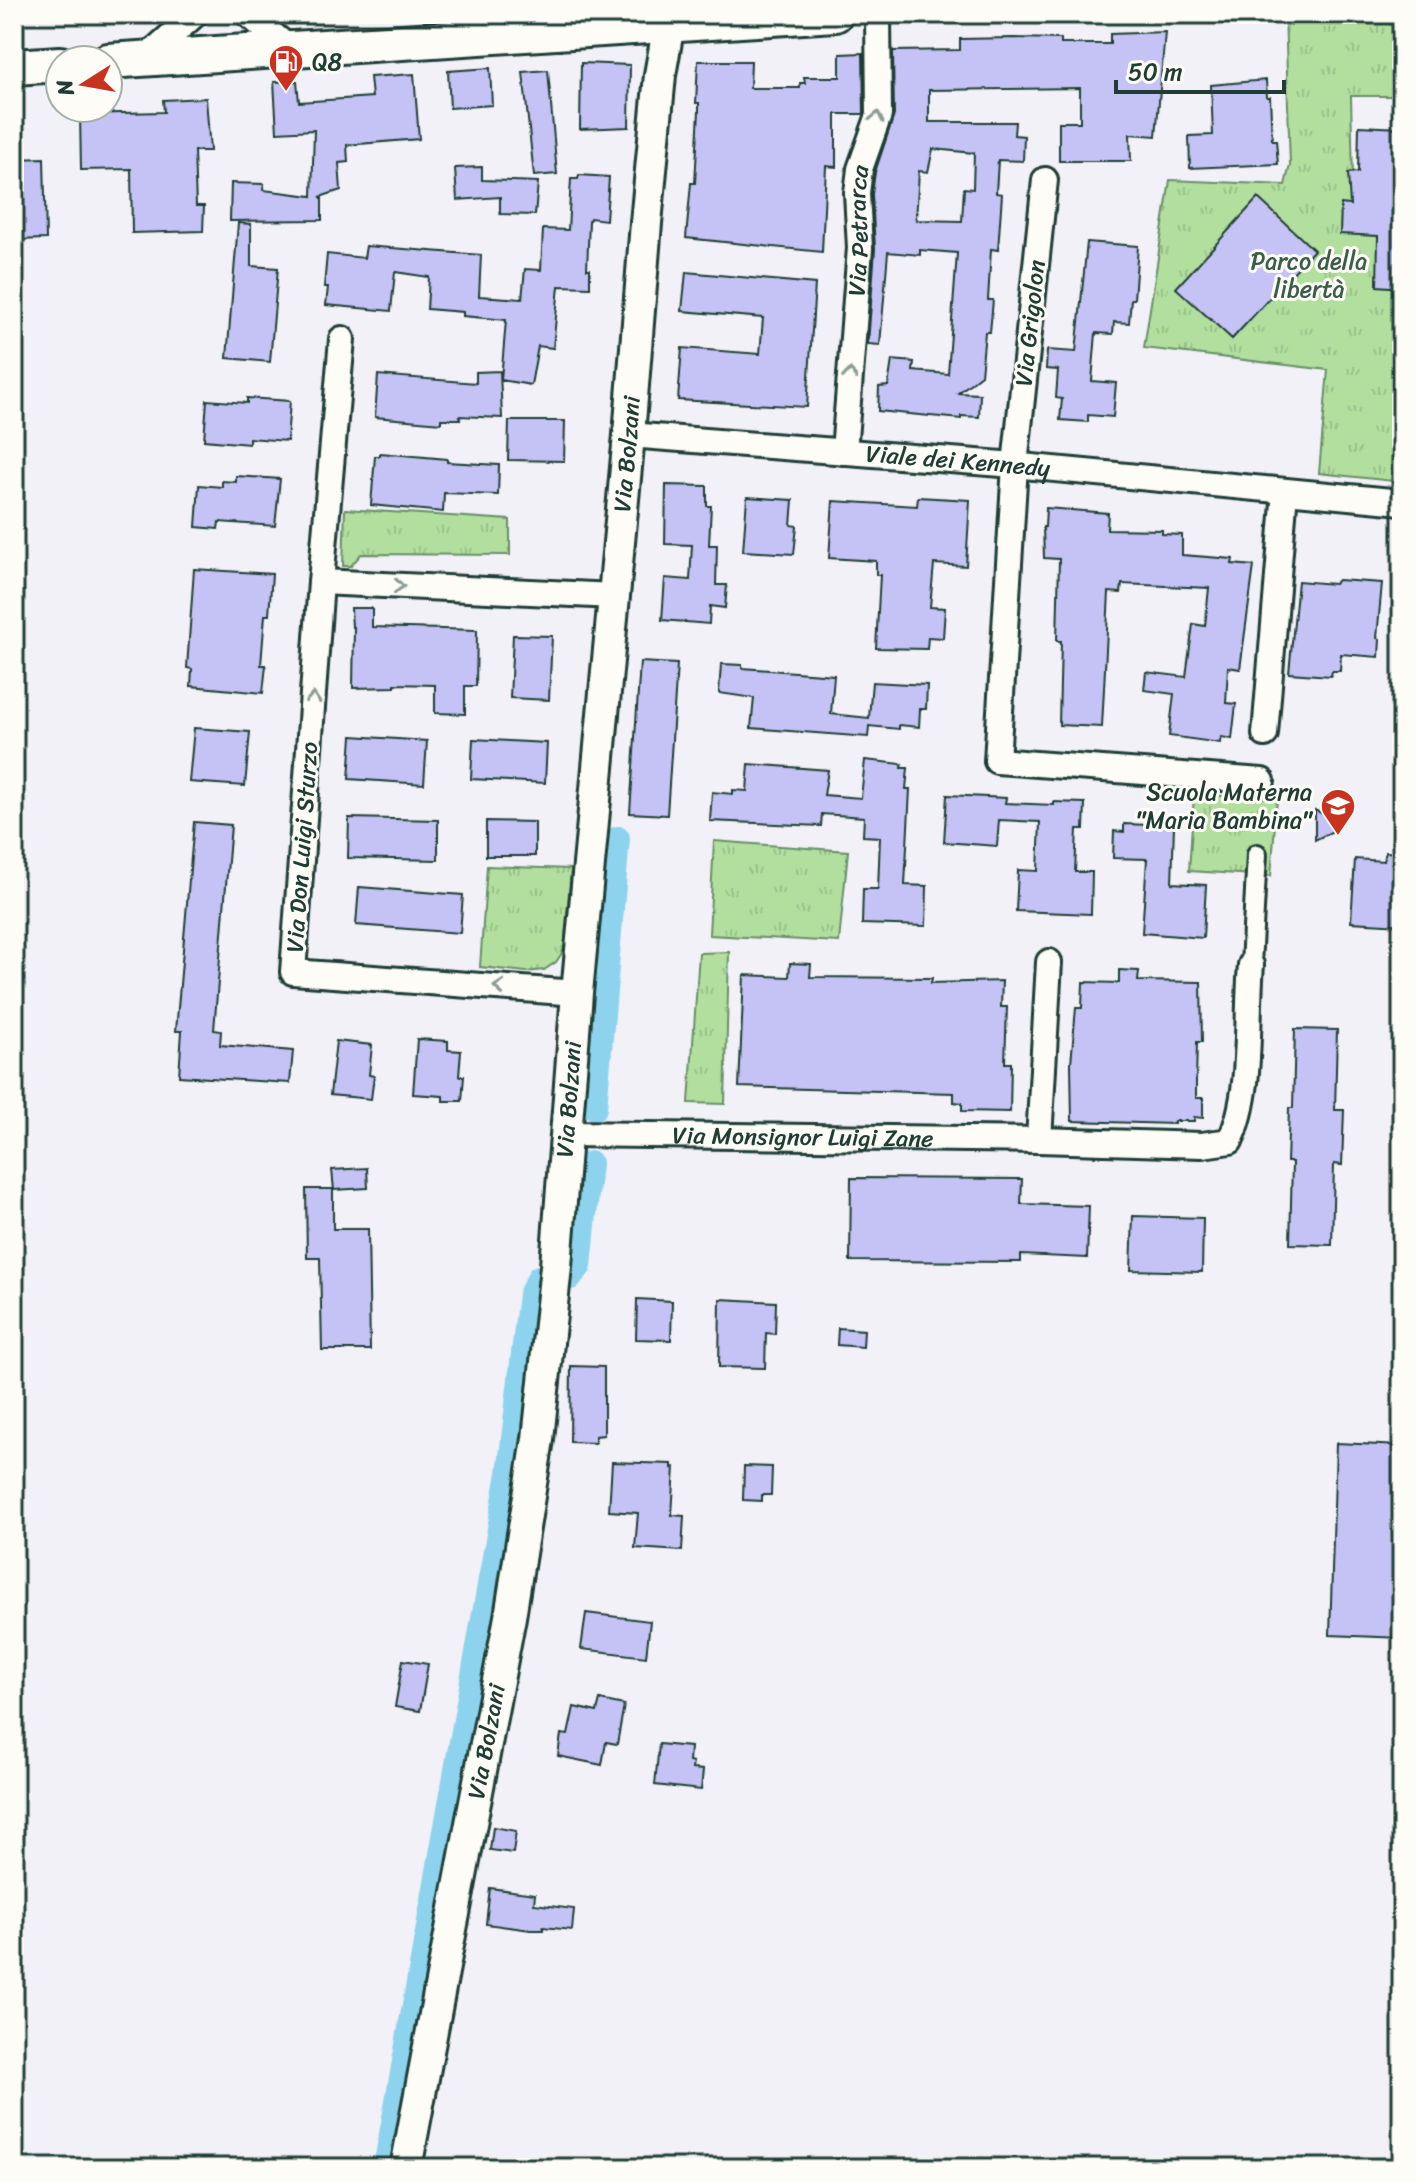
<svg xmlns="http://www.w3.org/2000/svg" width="1416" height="2182" viewBox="0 0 1416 2182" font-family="Sriracha,sans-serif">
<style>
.park{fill:url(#park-tufts);stroke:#688e69;stroke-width:2}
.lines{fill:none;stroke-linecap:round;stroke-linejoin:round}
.canal{stroke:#8dd3ee;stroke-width:24}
.building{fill:#c5c3f5;stroke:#1f3d34;stroke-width:2;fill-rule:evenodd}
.pedestrian-casing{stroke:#1f3d34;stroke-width:24}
.minor-casing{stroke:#1f3d34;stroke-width:30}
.tertiary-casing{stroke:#1f3d34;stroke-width:36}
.secondary-casing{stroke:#1f3d34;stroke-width:40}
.pedestrian{stroke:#fdfcf7;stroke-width:18}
.minor{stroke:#fdfcf7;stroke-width:24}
.tertiary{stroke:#fdfcf7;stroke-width:30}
.secondary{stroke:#fdfcf7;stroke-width:34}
.oneway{stroke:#8e9c96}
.labels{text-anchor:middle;stroke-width:6;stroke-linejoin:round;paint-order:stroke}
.poi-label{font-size:24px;fill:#1f3d34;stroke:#fdfcf7;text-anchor:start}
.street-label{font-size:24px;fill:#1f3d34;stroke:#fdfcf7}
.park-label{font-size:24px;fill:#3c5d49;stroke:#fdfcf7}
</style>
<defs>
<pattern id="park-tufts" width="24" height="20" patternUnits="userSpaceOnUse" patternTransform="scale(2)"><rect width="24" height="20" fill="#b2df9e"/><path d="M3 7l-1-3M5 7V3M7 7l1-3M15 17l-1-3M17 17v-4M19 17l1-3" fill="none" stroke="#99c089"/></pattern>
</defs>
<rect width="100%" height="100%" fill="#f2f1f7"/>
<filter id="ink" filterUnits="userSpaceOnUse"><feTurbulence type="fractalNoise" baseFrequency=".0125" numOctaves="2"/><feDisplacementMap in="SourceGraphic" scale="16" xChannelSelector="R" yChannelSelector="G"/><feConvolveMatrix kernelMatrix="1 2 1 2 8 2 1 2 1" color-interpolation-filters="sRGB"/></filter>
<g filter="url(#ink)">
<path class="park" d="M1285,14H1402V96H1351L1353,179L1402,198V482L1319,473L1328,370L1144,348L1170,180L1285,185L1290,165Z
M345,509L510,520V555L361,554L351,566H343Z
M1194,795L1277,798L1271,876L1189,871Z
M714,841L848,851L839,942L709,935Z
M487,866L571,869L564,950L556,962L544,970L526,972L480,967Z
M729,952L725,1104L689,1103L699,953Z"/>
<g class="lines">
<path class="canal" d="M595,1108L618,838
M570,1278L580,1266L590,1163
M385,2168L509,1473L530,1294L539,1277"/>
</g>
<path class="building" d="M1165,32L1156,136L1130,134L1131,161H1059V122H1080V88L929,90V122H1015L1014,135L1024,136L1023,161L998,160L996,193L1002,194L998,250L991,249L988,300H993L990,332H985L981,375L958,393L980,394L979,417L961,416V419L878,411L879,387L888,386L892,360L914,362L913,371L948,374L957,253L920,250V255L888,252L880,345L868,344L875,249L872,194L875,172L894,115L893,51L960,50V39L1013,38L1061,39V44H1110V34ZM933,149L974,153L973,189L964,188L962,221L916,220L919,171L928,172Z
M863,53L864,114H836V167L826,166L822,252L686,238L691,183H695L699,111V103H696L698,61H751L750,88H800V83H805L804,77H840V54Z
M581,63L630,65L629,127L580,129Z
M490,68L492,105L450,108L448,71Z
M548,70L557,174L534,176L523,72Z
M414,74L419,139L347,145L348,162L339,163L341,190L320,197H322V220L230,221L231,183L264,184L263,190L312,196L314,130L277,132L274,82L297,81L299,102L372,97L370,77Z
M1266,80L1267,97H1270L1272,140H1276L1278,164L1190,168L1189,136L1213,135L1211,85Z
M206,98L210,151H194L196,206H204L203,231L132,233L131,169L81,170L80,114L164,112L163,100Z
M1359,126L1402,128V288L1377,286L1378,236L1340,234L1341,204L1350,205L1348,173L1358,172Z
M44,158L46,239L14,240V159Z
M482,167V180L538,182L535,215L500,214V197L457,200L455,168Z
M579,175L609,177L606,220L590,218L589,221L587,269H590V287L559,286L553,348L538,346L531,385L501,380L506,320L463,316V312L427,309L429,277L395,272L391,311L326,305L328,287H324L327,254L364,258L366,246L481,255L479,296L522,299L525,269L541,270L543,229L568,230L571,179H578Z
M1258,198L1314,250L1232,339L1176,288Z
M238,223L251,224V266L278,268L270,362L227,358Z
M1087,242L1138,246L1134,299H1131L1129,323L1114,322L1113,334L1096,333L1092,381L1116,383L1113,417L1088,415V422L1060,420L1062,399L1056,398L1058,370L1046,369L1047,350L1076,352Z
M686,272L815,284L807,407L678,400L682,348L760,354L763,318L682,311Z
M500,371L502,418L459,416L460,419H441V423L375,417L378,375L476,383V372Z
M247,398L290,401L287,441L249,438V444L204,440L207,400L247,403Z
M509,421H565L564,461L508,460Z
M380,453L447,459V462L499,465L498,495L444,493L443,512L371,505L375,456H380Z
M236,476L280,479L275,526L219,522L218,529L196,527L199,485L222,487V481L236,482Z
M666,485L707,486V506H711L709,545H717L716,585H727L725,608L710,606L709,624L662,620L665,578L690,580L692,545L665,544Z
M747,497L793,500L791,525L797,526L794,554L743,551Z
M918,497L970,500L966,566L934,564L930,607L945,608L943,638L928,637L927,649L876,648L880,575H876V561L829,558L833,501L917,506Z
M1046,508L1108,513L1107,529L1162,530V534L1182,535V555L1233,559L1232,564L1254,566L1240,669L1228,667L1226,703L1236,704L1232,739L1221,737L1220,743L1169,736L1174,694L1144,690L1146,672L1186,677L1193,624L1205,626L1209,588L1122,584L1121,593L1109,592L1102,727L1059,725L1061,641H1057L1059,559L1044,558L1043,527H1045Z
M194,569L272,574L269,615H265L261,665H266L263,693L191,686L192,669L187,668Z
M1338,580L1382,583L1377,638L1380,639L1379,657L1341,654L1340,671H1332L1331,676L1289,673L1298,581L1334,584Z
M351,608H372V627L477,630L476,686H465V714L435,713V685L395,684V687L353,688L354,627H352Z
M513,635L552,636L549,700L510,698Z
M640,662L677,664L667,815L630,813Z
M721,664L742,665V668L834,675L831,714L869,718L872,682L927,685L926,709H920L919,727L899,725V729L869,726L868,737L751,728L754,698L719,693Z
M194,728L250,732L245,786L189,782Z
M352,736L427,741L424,784L349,779Z
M473,739L547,743L545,783L471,779Z
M865,760L902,764L901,768H908L906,789H910L905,885L927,886L926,926L862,924L863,889H878L880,837L863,836L864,817L822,814L821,826L710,821L712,792L733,794V790L747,791L749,764L828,770L824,795L861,798Z
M947,795L1006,798L1005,803L1054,805V802L1085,803L1084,829H1077L1075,872H1092L1091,914L1016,911L1018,870L1038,871L1040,822L999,820L997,846L944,842Z
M1315,810L1333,820V831L1315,840Z
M349,818L438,820V860L348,858Z
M486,821L535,822V856H486Z
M194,822L231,825L214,1030L221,1031L220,1045L293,1051L290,1083L179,1076L182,1031H176Z
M1124,824L1174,826L1172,883L1206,885L1203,938L1142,933L1147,859L1113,858L1114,831L1124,832Z
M1385,852L1402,853V925L1351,922L1355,859L1384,861Z
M359,887L463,895L460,933L356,925Z
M790,963L811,964L810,977L932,978L931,983L1002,981L1001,1007H1007L1005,1063H1011L1010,1112L962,1111V1103L954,1102V1093L739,1087L744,975L789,977Z
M1119,970L1139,971L1138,981L1201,982L1202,1042H1197L1196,1081V1098H1203V1118L1194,1117V1121H1174V1124L1072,1121L1071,1063L1076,1008H1082L1083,982L1119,983Z
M1295,1029L1337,1030L1335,1110H1344L1342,1165L1334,1164L1332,1245L1290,1244L1292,1162H1287L1289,1108H1293Z
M417,1039L448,1041V1050L461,1051L459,1076H464L462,1101H443V1096L413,1094Z
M336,1041L372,1045L369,1075L374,1076L371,1099L330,1095Z
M367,1168L368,1188L334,1190L332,1170Z
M851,1178L1022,1179L1021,1204L1089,1206L1087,1258L1021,1255V1262L850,1261Z
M306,1189H333V1229H368L370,1350H322L320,1258H307Z
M1133,1216L1203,1218L1202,1272L1131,1270Z
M637,1299L672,1301L671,1340L636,1339Z
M720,1299L776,1302L775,1334L766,1333L765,1368L719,1367Z
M838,1328L864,1330L863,1347L837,1345Z
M571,1366L604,1367V1435L595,1436V1443L570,1442Z
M1336,1443L1402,1446L1399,1567H1402V1638L1330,1635Z
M612,1462L672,1464V1468L675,1467L672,1515L684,1516L682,1551L635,1548L638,1513L609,1511Z
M744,1466L772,1467L771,1495H762V1501L743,1500Z
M586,1613L650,1621L646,1657L581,1649Z
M403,1660L428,1664L420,1711L395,1707Z
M600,1700L624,1705L617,1744L606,1742L602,1765L558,1756L561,1734L568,1735L574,1707L597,1712Z
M659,1744L690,1747L689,1762L693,1763L692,1769L703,1770L701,1790L655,1785Z
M493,1827L516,1831L513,1853L490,1850Z
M490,1888L535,1894L534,1904L574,1909L572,1930L543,1927V1930H531L486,1924Z"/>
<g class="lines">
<defs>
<path id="pedestrian" d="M1251,965L1257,854"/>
<g id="minor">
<path d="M248,14L291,50"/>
<path d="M145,59L195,14"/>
<path d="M1045,180L1015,465L997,761L1262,781"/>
<path d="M342,339L321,582L293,972L577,993"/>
<path id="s1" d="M629,435L1002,464L1402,502"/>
<path id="s2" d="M844,452L860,248L857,193L860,169L879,115L878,14"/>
<path d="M321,582L614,596"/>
<path d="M1265,734L1285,491"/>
<path id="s3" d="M567,1134L1039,1140L1202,1145L1230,1141C1253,1093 1246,1019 1251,965"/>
<path d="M1039,1140L1049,962"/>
</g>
<g id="tertiary">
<path id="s4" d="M406,2168L510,1617L538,1439L556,1266L577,993L629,435L646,223L660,75L669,24"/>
</g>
<path id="secondary" d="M108,61L835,14
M14,67L60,64"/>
</defs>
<use href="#pedestrian" class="pedestrian-casing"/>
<use href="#minor" class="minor-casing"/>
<use href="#tertiary" class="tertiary-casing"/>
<use href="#secondary" class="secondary-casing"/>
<use href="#pedestrian" class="pedestrian"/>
<use href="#minor" class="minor"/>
<use href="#tertiary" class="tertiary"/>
<use href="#secondary" class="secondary"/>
</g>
<defs><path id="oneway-chevron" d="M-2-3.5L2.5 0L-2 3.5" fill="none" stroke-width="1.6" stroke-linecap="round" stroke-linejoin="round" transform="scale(2)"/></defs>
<g class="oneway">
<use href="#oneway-chevron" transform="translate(877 117) rotate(-78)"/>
<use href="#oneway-chevron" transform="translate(850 374) rotate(-85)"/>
<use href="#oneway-chevron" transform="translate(399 586) rotate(3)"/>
<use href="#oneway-chevron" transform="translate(313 698) rotate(-86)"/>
<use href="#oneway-chevron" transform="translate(499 987) rotate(-176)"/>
</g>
</g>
<defs>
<symbol id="fuel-pin" viewBox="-11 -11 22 30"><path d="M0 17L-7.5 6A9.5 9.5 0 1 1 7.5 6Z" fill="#c8321e" stroke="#fdfcf7"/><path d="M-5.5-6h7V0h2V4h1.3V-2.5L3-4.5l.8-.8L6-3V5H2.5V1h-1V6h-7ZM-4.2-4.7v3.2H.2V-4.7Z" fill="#fff"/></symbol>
<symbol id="school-pin" viewBox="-11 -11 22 30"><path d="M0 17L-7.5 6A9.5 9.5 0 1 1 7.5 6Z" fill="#c8321e" stroke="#fdfcf7"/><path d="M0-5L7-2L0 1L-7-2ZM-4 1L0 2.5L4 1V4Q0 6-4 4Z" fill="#fff"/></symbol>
</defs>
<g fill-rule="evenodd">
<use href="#fuel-pin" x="266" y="42" width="40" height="54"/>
<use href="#school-pin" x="1318" y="786" width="40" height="54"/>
</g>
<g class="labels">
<g class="poi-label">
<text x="312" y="70">Q8</text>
<text x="1312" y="800" text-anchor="end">Scuola Materna<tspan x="1312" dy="28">"Maria Bambina"</tspan></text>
</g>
<g class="street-label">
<text dy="8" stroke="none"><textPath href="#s2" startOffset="222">Via Petrarca</textPath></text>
<text transform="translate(1030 323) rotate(-84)" y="8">Via Grigolon</text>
<text dy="8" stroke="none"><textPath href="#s4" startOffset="1730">Via Bolzani</textPath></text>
<text dy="8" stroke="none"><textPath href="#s1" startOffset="330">Viale dei Kennedy</textPath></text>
<text transform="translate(302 847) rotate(-86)" y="8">Via Don Luigi Sturzo</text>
<text dy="8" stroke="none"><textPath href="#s4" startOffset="1082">Via Bolzani</textPath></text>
<text dy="8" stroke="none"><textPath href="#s3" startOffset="236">Via Monsignor Luigi Zane</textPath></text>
<text dy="8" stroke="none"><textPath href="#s4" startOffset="434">Via Bolzani</textPath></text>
</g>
<g class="park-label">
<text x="1309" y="269">Parco della<tspan x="1309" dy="28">libertà</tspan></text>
</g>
</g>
<rect width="1416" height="2182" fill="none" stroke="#fdfcf7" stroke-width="48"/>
<rect x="24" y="24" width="1368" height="2134" fill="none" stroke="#1f3d34" stroke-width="3" filter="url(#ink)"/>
<g transform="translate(84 84) rotate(259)"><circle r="38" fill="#fdfcf7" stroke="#a4b0a9" stroke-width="2"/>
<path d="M0-6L14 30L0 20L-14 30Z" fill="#c8321e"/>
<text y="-12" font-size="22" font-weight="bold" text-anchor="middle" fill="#1f3d34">N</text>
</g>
<path d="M1116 80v12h168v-12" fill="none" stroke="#1f3d34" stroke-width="4"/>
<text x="1128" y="80" font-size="24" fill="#1f3d34" stroke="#fdfcf7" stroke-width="6" paint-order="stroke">50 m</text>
</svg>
